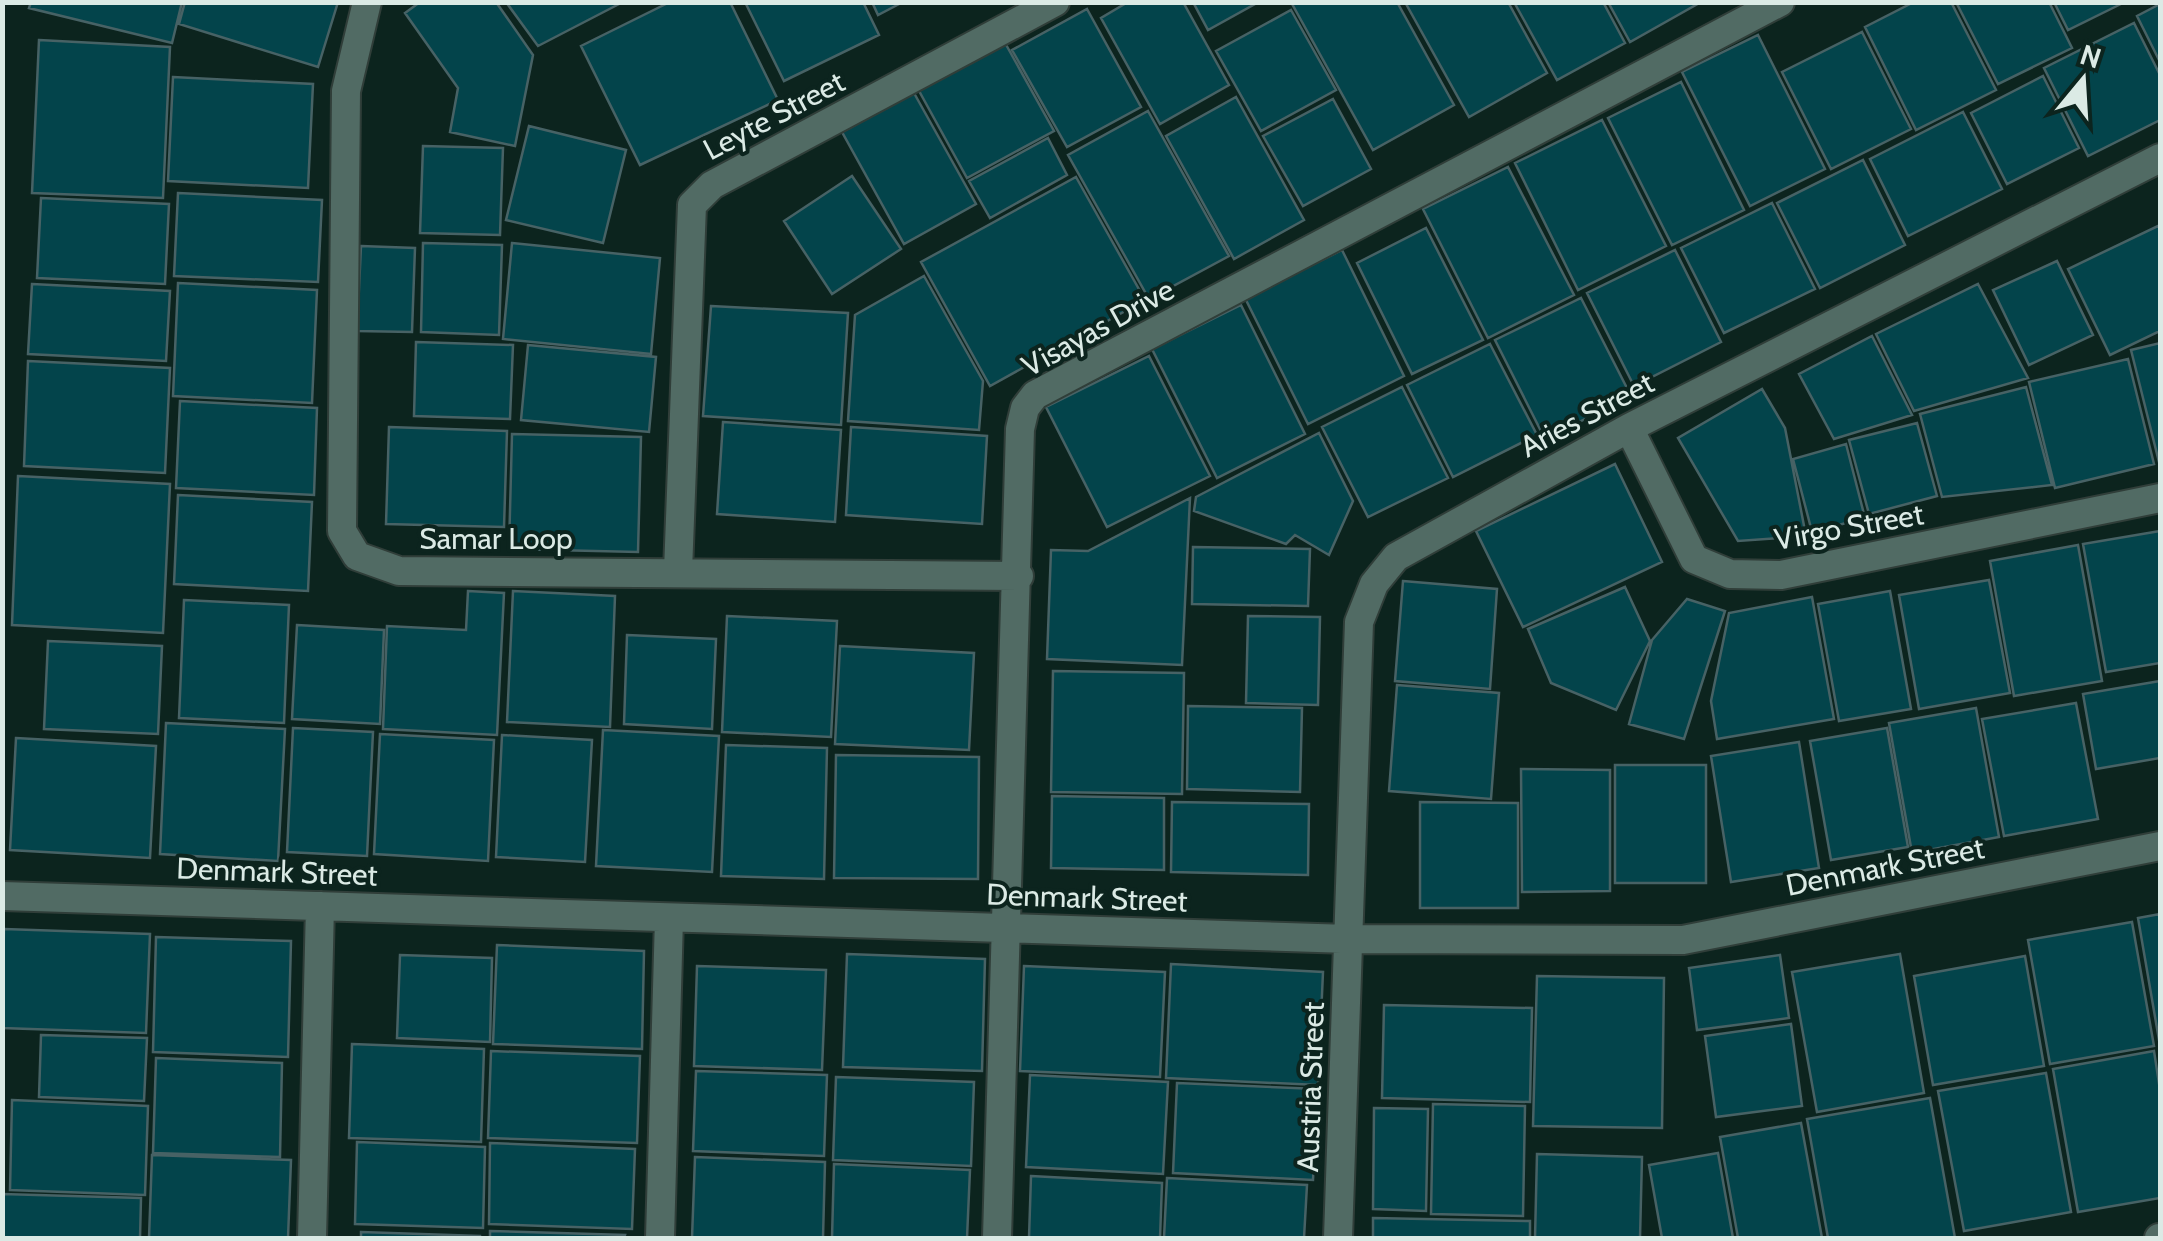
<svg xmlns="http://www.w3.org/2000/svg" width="2163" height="1241" viewBox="0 0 2163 1241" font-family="Cabin,sans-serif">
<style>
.building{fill:#03444b;stroke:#476265;stroke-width:2.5}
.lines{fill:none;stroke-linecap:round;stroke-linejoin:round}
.minor-casing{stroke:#303e39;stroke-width:32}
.minor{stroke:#516b64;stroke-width:28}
.labels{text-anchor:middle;stroke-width:8;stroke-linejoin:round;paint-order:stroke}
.street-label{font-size:30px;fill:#dbeae5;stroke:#0c241e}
</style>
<rect width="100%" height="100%" fill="#0c241e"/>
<path class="building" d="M31,2H182L172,43L29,8Z
M185,2H338L318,67L179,24Z
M420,2H496L533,55L515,146L450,132L458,88L405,13Z
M506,2H620L621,3L538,46Z
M670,2H730L778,100L640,165L581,46Z
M745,2H863L879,35L784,81Z
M872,2H903L878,15Z
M1128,2H1183L1229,85L1160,124L1101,18Z
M1193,2H1255V4L1208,30Z
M1291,2H1397L1454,105L1373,150Z
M1405,2H1508L1547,73L1469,117Z
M1514,2H1603L1625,43L1557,80Z
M1608,2H1701L1630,42Z
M1914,2H1951L1996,90L1916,130L1865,27Z
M1956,2H2049L2072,48L1998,84Z
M2054,2H2125L2068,30Z
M2160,4V62L2137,16Z
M1087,9L1141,107L1067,147L1012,50Z
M1291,10L1336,90L1261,131L1216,51Z
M2134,23L2160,75V120L2088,156L2044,68Z
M1862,32L1911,129L1831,169L1782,72Z
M1758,35L1825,169L1750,206L1682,72Z
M39,40L170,47L163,198L32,193Z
M1004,41L1054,131L967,178L918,89Z
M2043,76L2079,148L2007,184L1971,113Z
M173,77L313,84L308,188L168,181Z
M1681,82L1744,210L1672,245L1608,118Z
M914,93L976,204L904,244L842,132Z
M1236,97L1304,220L1234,259L1166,136Z
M1333,99L1371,169L1303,206L1263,136Z
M1148,111L1229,256L1149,299L1068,155Z
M1963,112L2002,189L1908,236L1870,159Z
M1602,120L1666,246L1578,290L1515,163Z
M529,126L626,150L603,243L506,220Z
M1048,138L1067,175L990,218L969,181Z
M423,146L503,148L500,235L420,233Z
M1863,160L1905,245L1820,288L1777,203Z
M1508,167L1574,295L1488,338L1423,209Z
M852,176L901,249L832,294L784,221Z
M1076,177L1145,300L990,386L921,262Z
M178,193L322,200L318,282L174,276Z
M41,198L169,204L165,284L37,278Z
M1772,203L1815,289L1724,333L1681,248Z
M2160,225V331L2110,355L2068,269Z
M1426,228L1483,340L1412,374L1357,263Z
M423,243L502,245L499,335L421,332Z
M512,243L660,258L651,354L503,339Z
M361,246L415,248L412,332L357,331Z
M1342,250L1404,376L1308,424L1245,298Z
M1675,250L1721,342L1634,386L1587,293Z
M2057,261L2093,335L2029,365L1993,290Z
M924,276L983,381L979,430L848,421L855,315Z
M178,283L317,290L312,403L173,396Z
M32,284L170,291L166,361L28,354Z
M1978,284L2028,378L1914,411L1876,334Z
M1581,298L1631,396L1545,439L1495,340Z
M1241,305L1305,434L1217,478L1152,349Z
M711,306L848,313L841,425L703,416Z
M1872,336L1912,415L1834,439L1799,374Z
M416,342L513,345L510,419L414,416Z
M2160,343V466L2131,350Z
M1490,344L1537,435L1453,477L1407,385Z
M528,345L656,357L649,432L521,420Z
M1149,356L1210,476L1107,527L1046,407Z
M2128,359L2154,464L2055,488L2029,382Z
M28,361L170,368L165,473L24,466Z
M1402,387L1448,478L1368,517L1322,427Z
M2026,387L2052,485L1942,497L1920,414Z
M1762,389L1785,428L1806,536L1738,541L1678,438Z
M180,401L317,408L314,495L176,488Z
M723,422L841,430L835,522L717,514Z
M1917,423L1937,496L1869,514L1849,440Z
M389,427L507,431L504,527L386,524Z
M851,427L987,436L982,524L846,515Z
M1319,433L1353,501L1329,555L1295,535L1286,544L1194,511L1196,497Z
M512,434L641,437L638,552L509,549Z
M1846,444L1865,518L1812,532L1793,459Z
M1615,464L1662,562L1523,627L1476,531Z
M18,476L170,484L163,633L12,625Z
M178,495L312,502L308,591L174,584Z
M1190,498L1182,665L1047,659L1051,550L1088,551Z
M2160,531V663L2106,672L2083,544Z
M2078,545L2102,681L2014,696L1990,561Z
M1193,547L1310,549L1308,606L1192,604Z
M1989,580L2010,693L1919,709L1899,595Z
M1403,581L1497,589L1490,689L1395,681Z
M1625,587L1650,641L1616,710L1551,683L1528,629Z
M468,591L504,593L497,735L383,729L387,626L466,630Z
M513,591L615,596L610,727L507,722Z
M1890,591L1911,709L1839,721L1818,604Z
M1812,597L1834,719L1717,739L1711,701L1729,613Z
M1687,599L1725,611L1684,739L1629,724L1652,640Z
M184,600L289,605L284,723L179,718Z
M727,616L837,621L831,737L722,732Z
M1248,616L1320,617L1318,705L1246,703Z
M297,625L384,630L380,724L292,719Z
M627,635L716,639L712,729L624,724Z
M48,641L162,646L158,734L44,729Z
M840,646L974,653L969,750L835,744Z
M1053,671L1184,673L1182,794L1051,792Z
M2160,681V758L2096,769L2083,694Z
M1397,685L1499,693L1491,799L1389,791Z
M2076,703L2098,819L2004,836L1982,719Z
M1188,706L1302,708L1300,792L1187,789Z
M1976,708L1999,837L1912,853L1889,723Z
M166,723L285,729L278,861L160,854Z
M293,728L373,732L367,856L287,852Z
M1887,728L1908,847L1831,860L1810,741Z
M603,730L719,736L712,872L596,866Z
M380,734L494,740L488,861L374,854Z
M502,735L592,740L585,862L496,857Z
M16,738L156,746L150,858L10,850Z
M1799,742L1819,868L1731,882L1711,756Z
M726,745L827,748L824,879L721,876Z
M836,755L979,757L978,879L834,878Z
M1615,765H1706V883H1615Z
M1521,769L1610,770V891L1522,892Z
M1052,796L1164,798V870L1051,868Z
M1172,802L1309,804L1308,875L1171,872Z
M1420,802L1518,803V908H1420Z
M2160,914V1040H2159L2138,918Z
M2132,922L2154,1046L2050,1064L2028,940Z
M4,929L150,934L146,1033L2,1028Z
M156,937L291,941L288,1057L153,1052Z
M497,945L644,951L642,1049L493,1044Z
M847,954L985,959L982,1071L843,1067Z
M1900,954L1924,1093L1817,1112L1792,972Z
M400,955L492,958L490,1042L397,1038Z
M1780,955L1789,1018L1697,1030L1689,968Z
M2025,956L2044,1066L1933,1085L1914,976Z
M1171,964L1323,972L1318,1085L1166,1078Z
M697,966L826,970L822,1070L694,1066Z
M1024,966L1165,972L1160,1077L1020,1071Z
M1537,976L1664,978L1662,1128L1533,1126Z
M1384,1005L1532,1008L1530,1102L1382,1098Z
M1791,1024L1802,1106L1716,1117L1705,1036Z
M41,1035L147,1038L144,1101L39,1097Z
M352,1044L484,1049L481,1142L349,1138Z
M491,1051L640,1056L637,1143L488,1138Z
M2154,1051L2160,1090V1198L2078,1212L2053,1069Z
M156,1058L282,1063L280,1157L153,1153Z
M696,1071L827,1075L824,1156L693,1151Z
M2046,1073L2071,1212L1964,1231L1938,1091Z
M1030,1075L1168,1082L1163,1174L1026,1167Z
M836,1077L974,1082L971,1166L833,1160Z
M1177,1083L1317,1089L1313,1180L1173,1173Z
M1930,1098L1955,1238H1828L1807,1119Z
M12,1100L148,1106L145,1195L10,1190Z
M1433,1104L1525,1106L1523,1216L1431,1214Z
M1374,1108L1428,1109L1426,1211L1373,1209Z
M1801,1123L1822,1238H1738L1720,1137Z
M357,1142L485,1147L483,1228L355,1224Z
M490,1143L635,1149L632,1229L489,1224Z
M1718,1153L1733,1238H1662L1649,1165Z
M1537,1154L1642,1157L1640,1238H1535Z
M152,1155L291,1160L288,1238H149Z
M695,1157L825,1162L823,1238H692Z
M834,1164L970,1170L967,1238H832Z
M1031,1176L1162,1183L1160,1238H1029Z
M1167,1178L1307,1185L1304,1238H1164Z
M2,1194L141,1198L140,1238H2Z
M1373,1218L1530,1221V1238H1373Z
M490,1231L625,1235L624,1238H490Z
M361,1232L480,1236V1238H361Z"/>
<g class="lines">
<defs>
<path id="minor" d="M367,2L346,91L342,531L357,556L399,571L1019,576
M1629,428L1694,559L1730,574L1781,575L2160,498
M678,571L692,205L712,185L1055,2
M2,896L1349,939L1683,940L2160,846
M312,1238L320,906
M660,1238L669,918
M997,1238L1020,429L1025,408L1035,395L1780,2
M1338,1238L1359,622L1374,584L1396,557L1629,428L2160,158
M2159,1238H2160"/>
</defs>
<use href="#minor" class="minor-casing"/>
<use href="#minor" class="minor"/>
</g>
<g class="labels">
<g class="street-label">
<text transform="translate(774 116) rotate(-28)" y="10">Leyte Street</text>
<text transform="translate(1098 328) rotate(-29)" y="10">Visayas Drive</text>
<text transform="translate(1587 415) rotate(-28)" y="10">Aries Street</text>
<text transform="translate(1849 527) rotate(-10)" y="10">Virgo Street</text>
<text x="496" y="549">Samar Loop</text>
<text transform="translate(1885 867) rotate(-11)" y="10">Denmark Street</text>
<text transform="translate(277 872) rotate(2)" y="10">Denmark Street</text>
<text transform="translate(1087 898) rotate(2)" y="10">Denmark Street</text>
<text transform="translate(1311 1087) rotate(-88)" y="10">Austria Street</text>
</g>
</g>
<rect width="2163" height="1241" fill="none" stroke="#dbeae5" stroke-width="10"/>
<g transform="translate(2083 80) rotate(18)" stroke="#0c241e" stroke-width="8" paint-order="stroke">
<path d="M0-8L18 38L0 25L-18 38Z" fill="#dbeae5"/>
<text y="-15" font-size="28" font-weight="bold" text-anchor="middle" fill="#dbeae5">N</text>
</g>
</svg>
